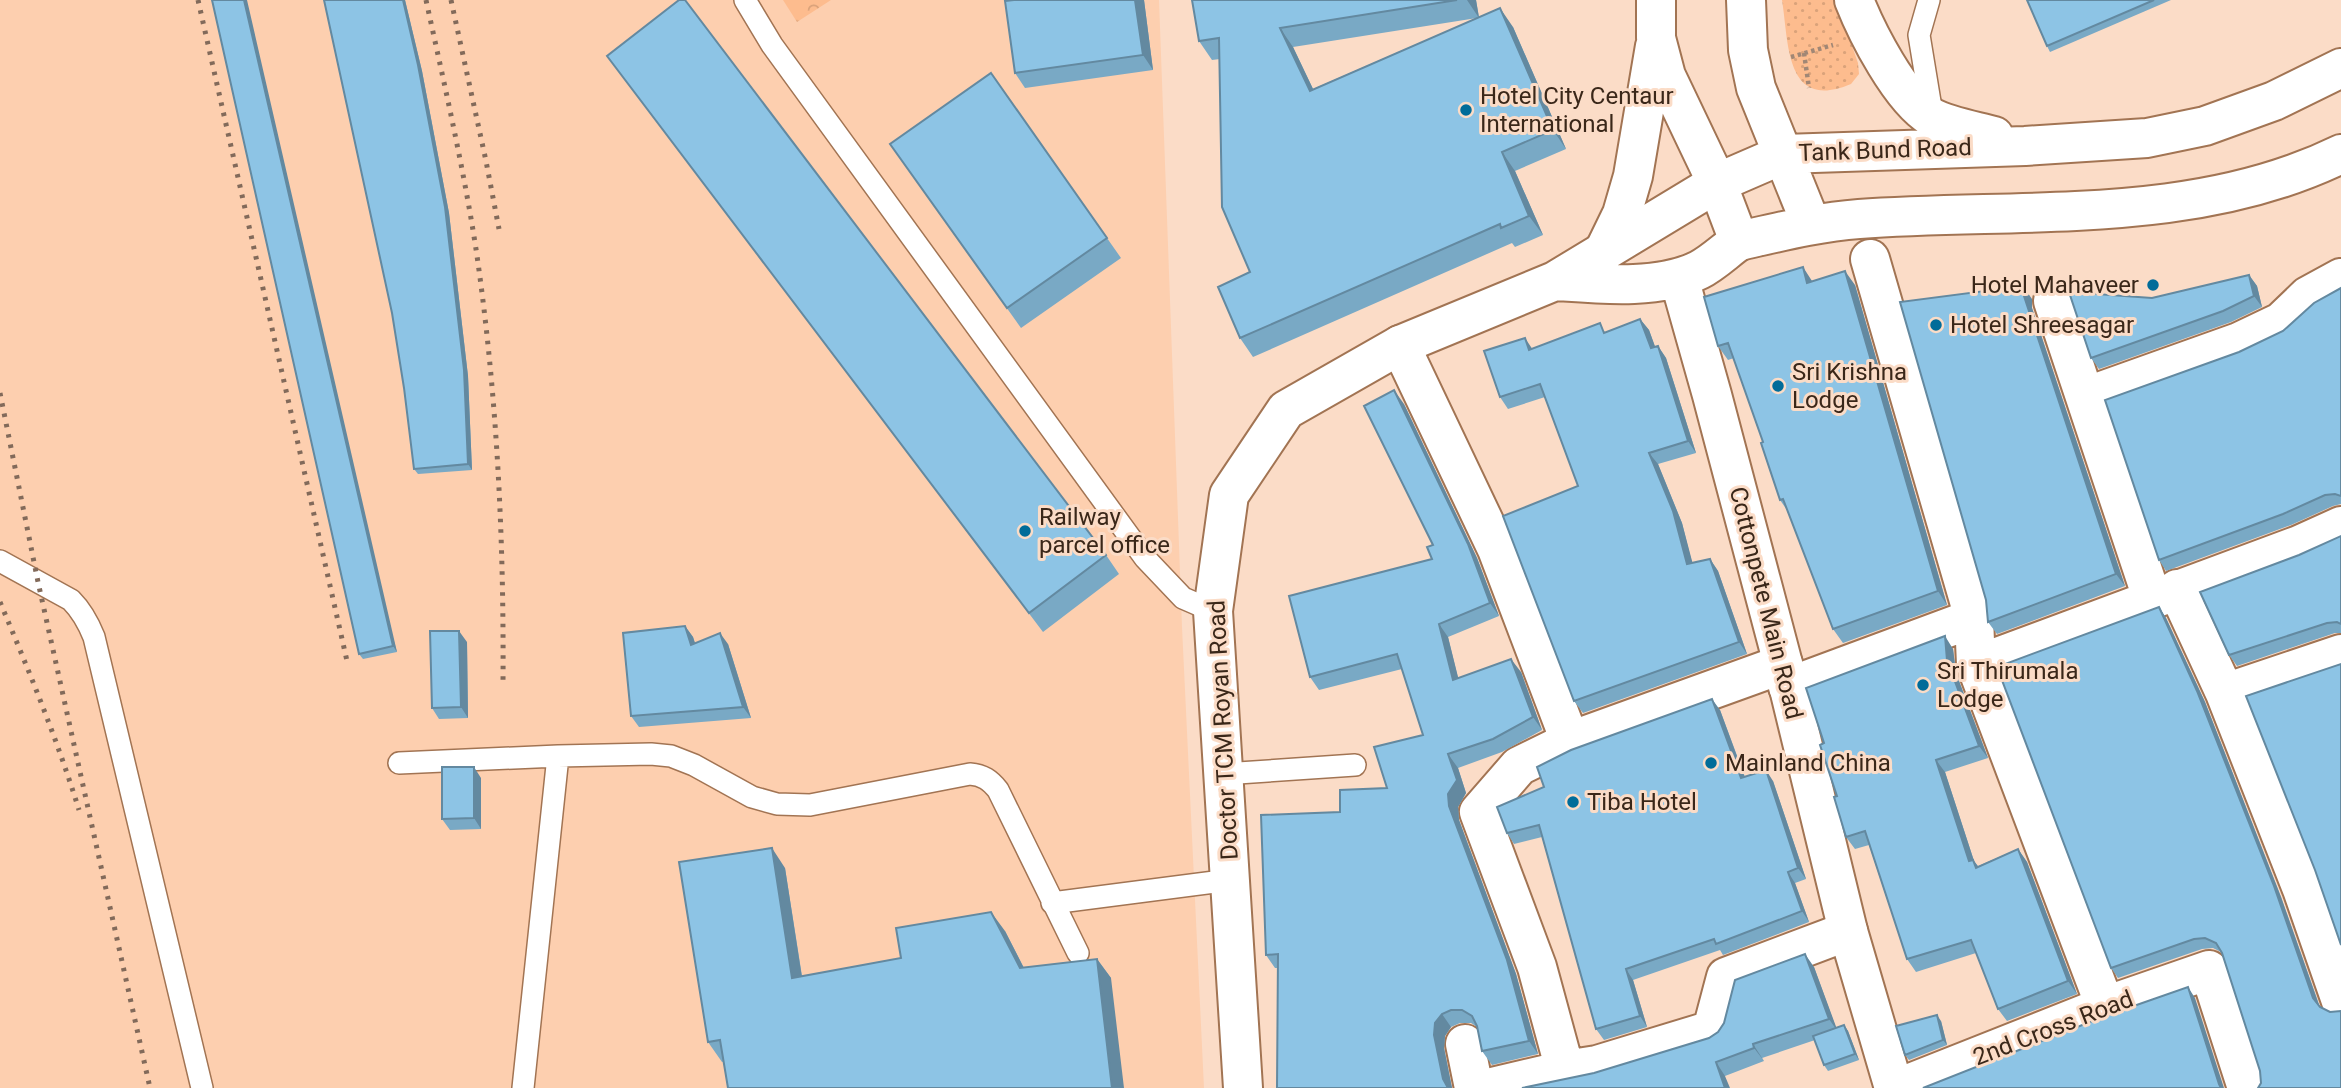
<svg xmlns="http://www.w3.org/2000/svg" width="2341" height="1088" viewBox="0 0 2341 1088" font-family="Roboto,sans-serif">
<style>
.built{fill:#fdcfaf}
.park{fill:url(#park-crowns)}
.garden{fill:url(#garden-dots)}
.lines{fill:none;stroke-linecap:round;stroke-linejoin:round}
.service-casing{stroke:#a27453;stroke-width:24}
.minor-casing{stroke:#a27453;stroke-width:42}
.secondary-casing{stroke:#a27453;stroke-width:42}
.primary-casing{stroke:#a27453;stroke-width:42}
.path{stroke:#a18775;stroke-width:4.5;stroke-dasharray:3.5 3.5;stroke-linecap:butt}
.service{stroke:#fff;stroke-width:21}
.minor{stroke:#fff;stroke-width:38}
.secondary{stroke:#fff;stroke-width:38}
.primary{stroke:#fff;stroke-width:38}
.rail{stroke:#826a5a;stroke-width:5;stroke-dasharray:3.5 7;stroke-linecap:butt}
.wall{fill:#79a9c5;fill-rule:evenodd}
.shaded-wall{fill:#6389a0}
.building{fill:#8dc4e5;stroke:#6389a0;stroke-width:2}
.poi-dot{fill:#016c99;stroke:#fbdcc7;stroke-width:2.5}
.labels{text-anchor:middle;stroke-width:6;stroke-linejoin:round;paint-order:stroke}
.poi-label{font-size:24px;fill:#3a2719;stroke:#fbdcc7;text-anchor:start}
.street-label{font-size:24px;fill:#3a2719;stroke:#fbdcc7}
</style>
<defs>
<pattern id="park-crowns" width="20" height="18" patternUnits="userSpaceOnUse" patternTransform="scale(1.75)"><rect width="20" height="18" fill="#fdbc8e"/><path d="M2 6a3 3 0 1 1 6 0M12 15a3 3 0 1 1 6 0" fill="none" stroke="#daa27a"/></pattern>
<pattern id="garden-dots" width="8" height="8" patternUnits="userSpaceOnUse" patternTransform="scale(1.75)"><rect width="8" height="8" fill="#fdbc8e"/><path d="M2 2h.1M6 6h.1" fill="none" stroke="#daa27a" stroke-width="1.8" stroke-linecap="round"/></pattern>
</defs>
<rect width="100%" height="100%" fill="#fbdcc7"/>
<path class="built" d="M0,0H1159L1182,627L1204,1088H0Z"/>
<path class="park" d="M783,0H831L797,22Z"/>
<path class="garden" d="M1782,0H1836L1858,63L1859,74L1851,84C1785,112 1789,43 1782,0Z"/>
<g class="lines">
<defs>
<path id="service" d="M745,0L772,45L1145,558L1183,598L1213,611
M1929,0L1919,35L1932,114
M0,561L71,600C82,611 88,622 94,637L202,1088
M399,763L558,756
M1223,774L1355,765
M1052,903L1230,880
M523,1088L558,756L651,754L671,756L694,765L752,797L777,804L810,805L970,774C983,775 990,780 998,790L1078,953"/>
<path id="minor" d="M1870,259L1974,618
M2053,301L2152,598
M1400,345L1497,549L1570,741
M2085,397L2239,342L2281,322L2308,296L2341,278
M2177,589L2225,693L2302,889L2341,1001
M1976,665L2299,545L2341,526
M1788,687L1974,618L1976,665L2105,1006
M2225,693L2341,654
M1465,1044L1474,1088
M1565,1070L1537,967L1479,812L1519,766L1570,741L1783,664
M1488,1088L1565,1070L1597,1065L1712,1030L1726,977L1848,931
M1898,1088L2105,1006L2209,970L2247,1088"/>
<path id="secondary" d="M1679,278L1712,395L1783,664L1848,931L1894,1088
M1555,281C1599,284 1659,290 1699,270C1713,263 1726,250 1739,241
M1243,1088L1213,611L1229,495L1286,410L1400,345L1555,281L1717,183"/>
<path id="primary" d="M1656,0V38L1666,76L1717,183L1739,241C1779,232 1818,222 1859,219C2019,207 2192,227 2341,154
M1746,0L1748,50L1756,88L1811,224
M1854,0C1867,33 1900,98 1931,117C1947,126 1976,131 1994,136
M1717,183L1784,154L2025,146L2147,138L2205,126L2274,101L2341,68
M1604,251L1622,214L1633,176L1655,46"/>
</defs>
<use href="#service" class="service-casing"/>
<use href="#minor" class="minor-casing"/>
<use href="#secondary" class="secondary-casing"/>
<use href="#primary" class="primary-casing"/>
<path class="path" d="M1804,53L1809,88
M1791,57L1833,45"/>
<use href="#service" class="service"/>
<use href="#minor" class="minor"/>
<use href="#secondary" class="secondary"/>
<use href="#primary" class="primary"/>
<path class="rail" d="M198,0L347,661
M426,0C444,83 463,165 476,249C497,392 504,539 503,683
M451,0L486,161L499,229
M0,393L38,582L150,1088
M0,602C29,671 57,739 79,810"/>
</g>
<path class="wall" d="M212,0L397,652L363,659L359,654Z
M324,0H405L422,71L449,213L468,376L472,470L418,474L414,469L404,388L392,313Z
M1014,0H1144L1153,70L1025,88L1015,73Z
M1192,0H1476L1479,17L1513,27L1566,149L1515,171L1543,235L1515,247L1512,243L1253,357L1240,338L1250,272L1220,59L1212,60L1199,41ZM1477,18L1313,89L1293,47Z
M2027,0H2171L2050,52L2047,46Z
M607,56L1106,555L1119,574L1043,632Z
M991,73L1121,258L1021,328L890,144Z
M2249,275L2257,286L2262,307L2231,322L2099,369L2091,358L2152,298Z
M1812,281L1855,285L1947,605L1843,643L1833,629L1787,510L1780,500L1763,442L1734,358L1728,360L1718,346Z
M2341,288V504L2333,506L2291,525L2166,571L2159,560L2239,352L2283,331Z
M2032,299V308L2125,586L1997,634L1988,622L1986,600Z
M1640,319L1649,330L1655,347L1658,346L1666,358L1696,453L1658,464L1682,523L1692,563L1710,559L1718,571L1747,654L1583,713L1574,701L1578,486L1545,397L1508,409L1500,397L1532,349L1606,332Z
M1404,404L1477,558L1499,616L1448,637L1458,678L1521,672L1542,730L1502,752L1458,768L1466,793L1458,807L1459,820L1516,974L1538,1054L1492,1065L1482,1051L1477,1027L1471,1023H1460L1451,1027L1445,1036L1444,1048L1452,1088H1277L1278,968H1275L1266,955L1340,812L1387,788L1423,735L1402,669L1319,690L1310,677L1432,559L1433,545Z
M2341,536V633H2335L2237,666L2229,655L2299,555Z
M2159,607L2166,618L2205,702L2281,897L2320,1007L2261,1083L2260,1071L2223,953L2213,948L2202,949L2118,978L2111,968Z
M685,626L693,637L695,643L728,644L751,718L639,727L631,716Z
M467,642L468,718L439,719L432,708Z
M1953,649L1956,673L1988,758L1945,772L1974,861L1978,866L2018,849L2027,862L2077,994L2007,1021L1998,1009L1976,953L1916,972L1907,959L1869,845L1855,849L1846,837L1824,743Z
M1720,710L1745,777L1773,781L1806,879L1795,883L1809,922L1723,955L1720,950L1633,980L1647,1027L1604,1040L1596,1029L1542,837L1514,844L1507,833Z
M481,778V829L450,830L442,819Z
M785,868L802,976L901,958L1005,931L1024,968L1097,959L1111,978L722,1062L708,1042Z
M1814,967L1836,1028L1844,1025L1848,1031L1859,1060L1828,1071L1824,1065L1815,1040L1762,1058L1764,1061L1725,1076L1594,1073L1709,1038Z
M1941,1021L1947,1045L1909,1060L1905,1055Z"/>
<path class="shaded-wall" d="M244,0H247L397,652L393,646Z
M403,0H405L422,71L449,213L468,376L472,470L468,464Z
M1135,0H1144L1153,70L1143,55Z
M1467,0H1476L1479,18Z
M1500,8L1513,27L1566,149L1553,130Z
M1280,28L1293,47L1323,110L1310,91Z
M1502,152L1515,171L1543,235L1529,216Z
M1803,267L1812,281L1817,297L1807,283Z
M1845,271L1855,285L1947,605L1938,591Z
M2249,275L2257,286L2262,307L2254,296Z
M2023,286L2032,299V308L2125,586L2116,574L2024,296Z
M1640,319L1649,330L1660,360L1651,348Z
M1525,338L1533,350H1529Z
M1658,346L1666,358L1696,453L1688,441Z
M1394,390L1404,404L1477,558L1499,616L1490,603Z
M1649,453L1658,464L1682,523L1696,576L1687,564Z
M1710,559L1718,571L1747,654L1739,642Z
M2159,607L2166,618L2205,702L2281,897L2320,1008L2313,998Z
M1439,624L1448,637L1462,693L1453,680Z
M685,626L693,637L699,656L691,645Z
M459,631L467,642L468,718L461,707Z
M720,633L728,644L751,718L743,707Z
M1945,636L1953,649L1956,673L1988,758L1979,746L1947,660Z
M1511,659L1521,672L1542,730L1533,717Z
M1712,699L1720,710L1749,789L1741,778Z
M1448,754L1458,768L1466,793L1458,807L1459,820L1516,974L1538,1054L1529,1041L1449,806Z
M1936,760L1945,772L1974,861L1982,872L1977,869L1969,861Z
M474,767L481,778V829L474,818Z
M1766,770L1773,781L1806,879L1798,868Z
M772,848L785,868L805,997L792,978Z
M2018,849L2027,862L2077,994L2068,981Z
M1788,872L1795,883L1809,922L1802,911Z
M991,912L1005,931L1034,988L1020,968Z
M1805,954L1814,967L1838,1032L1829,1019Z
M1097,959L1111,978L1124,1088H1112Z
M1626,969L1633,980L1647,1027L1640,1016Z
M2188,987L2195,998L2224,1088H2221L2219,1084Z
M1442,1014L1451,1027L1445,1036L1444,1048L1452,1088H1448L1443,1079L1434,1035L1435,1023Z
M1937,1015L1941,1021L1947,1045L1943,1040Z
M1844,1025L1848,1031L1859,1060L1855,1054Z
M1753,1044L1762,1058L1764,1061L1754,1048Z
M1716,1062L1725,1076L1730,1088H1725Z"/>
<path class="building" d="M212,0H244L393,646L359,654Z
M324,0H403L418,65L445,207L464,370L468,464L414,469L404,388L392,313Z
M679,0H685L1106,555L1029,613L607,56Z
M1014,0H1135L1143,55L1015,73L1005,1Z
M1192,0H1457L1280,28L1310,91L1500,8L1553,130L1502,152L1529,216L1501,228L1500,224L1240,338L1218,287L1250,272L1222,207L1219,38L1199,41Z
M2027,0H2154L2047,46Z
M991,73L1107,238L1007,308L890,144Z
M1803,267L1807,283L1845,271L1938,591L1833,629L1783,499L1780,500L1761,443L1763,442L1728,343L1718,346L1704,297Z
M2249,275L2254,296L2223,311L2091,358L2069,292L2152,298Z
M2023,286L2024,296L2116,574L1988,622L1986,600L1900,302Z
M2341,288V496L2335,494L2325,495L2283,514L2159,560L2105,400L2239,352L2283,331L2314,303Z
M1640,319L1651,348L1658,346L1688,441L1649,453L1673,511L1687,564L1710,559L1739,642L1574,701L1503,516L1578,486L1540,384L1500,397L1484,351L1525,338L1529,350L1600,323L1604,333Z
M1394,390L1468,544L1490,603L1439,624L1453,680L1511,659L1533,717L1493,739L1448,754L1457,780L1448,794L1449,806L1507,960L1529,1041L1482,1051L1477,1026L1472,1016L1462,1010H1451L1442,1014L1435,1023L1434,1035L1443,1079L1448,1088H1277L1278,954L1266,955L1261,815L1340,812V790L1387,788L1374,747L1423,735L1397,654L1310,677L1289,596L1432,559L1427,547L1433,545L1364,406Z
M2341,536V624L2337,622L2327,623L2229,655L2200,592L2299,555Z
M2159,607L2197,691L2274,886L2313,998L2320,1007L2330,1012L2341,1011V1088H2258L2261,1083L2260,1071L2222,953L2216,943L2205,938L2194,939L2111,968L1997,667Z
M685,626L691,645L720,633L743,707L631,716L623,633Z
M430,631H459L461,707L432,708Z
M1945,636L1947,660L1979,746L1936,760L1969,861L1973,860L1976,868L2018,849L2068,981L1998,1009L1971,940L1907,959L1865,831L1846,837L1834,797L1837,796L1820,745L1824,743L1806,688Z
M2341,664V945L2315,870L2246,696Z
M1712,699L1741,778L1766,770L1798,868L1788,872L1802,911L1716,944L1714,939L1626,969L1640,1016L1596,1029L1539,825L1507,833L1497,807L1544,787L1537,767L1571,750Z
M442,767H474V818L442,819Z
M772,848L792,978L901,958L896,928L991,912L1020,968L1097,959L1112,1088H728L720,1040L708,1042L679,862Z
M1805,954L1829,1019L1753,1044L1754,1048L1716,1062L1725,1088H1522L1594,1073L1709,1038L1718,1032L1724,1023L1735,980Z
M2188,987L2219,1084L2221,1088H1923L2105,1016Z
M1937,1015L1943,1040L1905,1055L1896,1026Z
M1844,1025L1855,1054L1824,1065L1813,1036Z"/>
<g class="poi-dot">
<circle cx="1466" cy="110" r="7"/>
<circle cx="2153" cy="285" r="7"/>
<circle cx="1936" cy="325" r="7"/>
<circle cx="1778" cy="386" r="7"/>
<circle cx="1025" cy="531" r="7"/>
<circle cx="1923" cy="685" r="7"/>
<circle cx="1711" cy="763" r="7"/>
<circle cx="1573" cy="802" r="7"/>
</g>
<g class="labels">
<g class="poi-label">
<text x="1480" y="104">Hotel City Centaur<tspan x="1480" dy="28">International</tspan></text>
<text x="2139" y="293" text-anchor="end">Hotel Mahaveer</text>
<text x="1950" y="333">Hotel Shreesagar</text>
<text x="1792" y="380">Sri Krishna<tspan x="1792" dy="28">Lodge</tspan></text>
<text x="1039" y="525">Railway<tspan x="1039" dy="28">parcel office</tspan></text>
<text x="1937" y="679">Sri Thirumala<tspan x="1937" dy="28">Lodge</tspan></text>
<text x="1725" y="771">Mainland China</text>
<text x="1587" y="810">Tiba Hotel</text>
</g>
<g class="street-label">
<text transform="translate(1885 150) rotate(-2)" y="8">Tank Bund Road</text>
<text transform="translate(1766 603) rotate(76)" y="8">Cottonpete Main Road</text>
<text transform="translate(1223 730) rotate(-93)" y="8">Doctor TCM Royan Road</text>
<text transform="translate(2053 1028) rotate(-21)" y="8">2nd Cross Road</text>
</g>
</g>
</svg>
